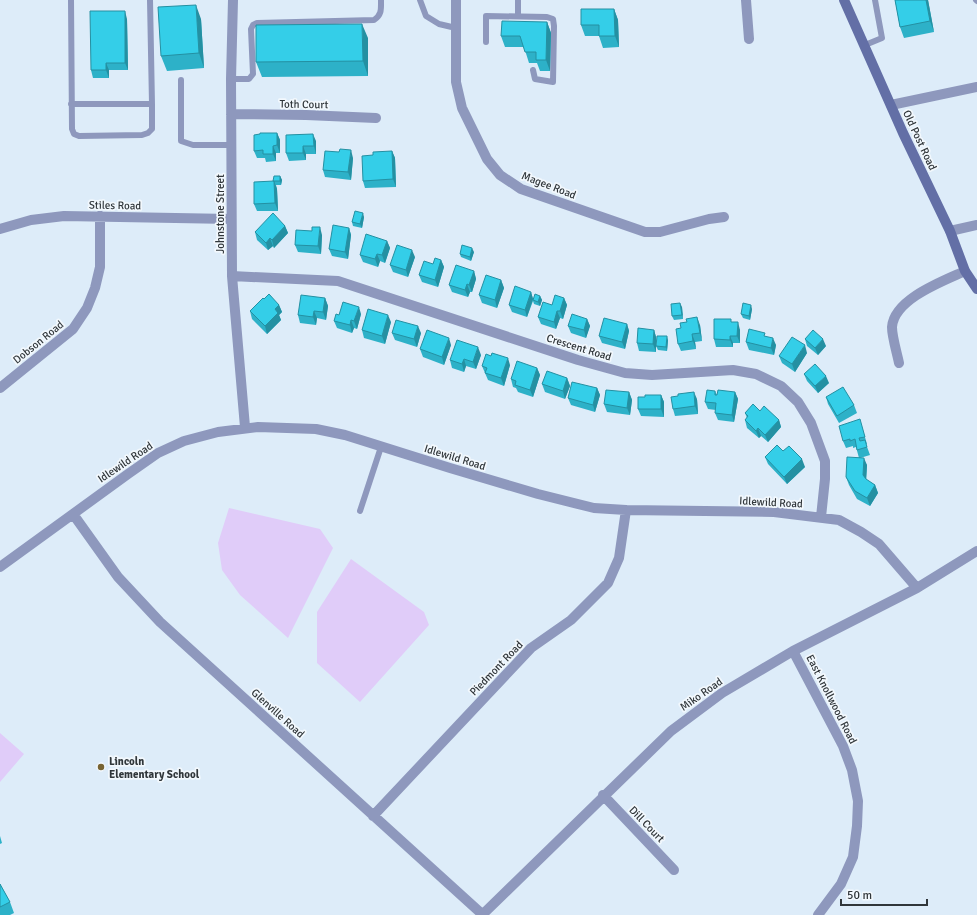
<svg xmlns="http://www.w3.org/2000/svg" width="977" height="915" viewBox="0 0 977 915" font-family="Signika,sans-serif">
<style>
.green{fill:#e0ccf9}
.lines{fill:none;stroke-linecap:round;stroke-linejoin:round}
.lane{stroke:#8e98bd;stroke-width:6}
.street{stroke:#8e98bd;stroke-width:10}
.secondary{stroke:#636fa6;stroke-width:10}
.wall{fill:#2db1c8}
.shaded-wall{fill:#2490a2}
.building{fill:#34cee8;stroke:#2490a2}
.poi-dot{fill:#776332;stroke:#f2f8fd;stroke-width:1.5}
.labels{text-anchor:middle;stroke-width:3.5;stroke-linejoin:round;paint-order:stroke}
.street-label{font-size:11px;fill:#30363a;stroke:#f2f8fd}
.poi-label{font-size:11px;font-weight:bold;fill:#30363a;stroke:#f2f8fd;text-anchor:start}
</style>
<rect width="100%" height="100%" fill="#ddecf9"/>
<path class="green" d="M229,508L320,529L333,548L288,638L240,595L222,570L218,543Z
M351,559L424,612L429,625L360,702L317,663V612Z
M0,733L24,754L0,782Z"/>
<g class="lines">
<path class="lane" d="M71,0L72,129L74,134L79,136L142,135L148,133L152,129V104H71
M150,0L152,104
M420,0L426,16L439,24L456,28
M518,0V16
M976,0L977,1
M486,42V16L547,17L553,19L554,26L553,82L535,79L533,70
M865,45L882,38L875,0
M231,79H249L253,74L251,29L253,25L257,23L374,20C382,15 381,9 381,0
M181,80V141L193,145H231
M360,511L381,447"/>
<path class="street" d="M233,0L231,79L232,276L245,427
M456,0V82L462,108L487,159L500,175L521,189L645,232H660L709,219L724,217
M746,0L749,39
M891,105L977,87
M231,114L306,115L376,118
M0,229L31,220L64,216L231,219
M950,231L977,225
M232,276L338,281L578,360L625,373L652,375L733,370L756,374L781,386L798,402L811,423L825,461V479L821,517
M899,363C897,353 892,337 892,327C894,299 943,281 965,271
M0,388L73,329L87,308L95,288L100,267V216
M73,514L118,577L160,622L483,915
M0,567L128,474L158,453L184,441L218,432L258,427L316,429L345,435L450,468L538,494L594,508L626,510L774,512L839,520L861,532L879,544L917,588
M793,651L843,746L852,770L858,801L857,826L853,857L841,884L818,915
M603,795L674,870
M373,816L531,648L571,620L608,583L619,558L626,510
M482,915L671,731L722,693L793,651L917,588L977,551"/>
<path class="secondary" d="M844,0L903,133L950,231L965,271L977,289"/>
</g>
<path class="wall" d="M895,0H928L934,32L904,38L900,27Z
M614,9L618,20L619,47L603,48L599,36H585L581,25Z
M127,19L128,70H109V78H93L91,70Z
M201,19L204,68L167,71L161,56Z
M547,22L551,33L550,71H540L537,63H529L524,47H505L501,36Z
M368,38V76L262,77L256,62Z
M277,133L280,140V153H276V161L266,162L265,158H257L254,151L260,134Z
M316,141V154H306V160L289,161L286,153Z
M392,151L395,158L396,187L365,188L363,181L373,155Z
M353,158L351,180L325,177L323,170Z
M280,176L282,180L281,185H276L277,189L278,211H257L254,204L274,181Z
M364,217L362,228L353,226L352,222Z
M285,226L288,233L274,248L273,246L268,250L257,240L255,232Z
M349,228L351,235L348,259L332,256L329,249Z
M322,235L321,254L298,252L295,245Z
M387,241L390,248L385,263L380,261L378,267L363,262L360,255Z
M474,252L471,261L461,257L460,254Z
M415,257L408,277L393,272L390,265Z
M441,260L444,267L438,287L422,282L419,275L433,264Z
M474,271L476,279L472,292H470L468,297L452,292L449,285Z
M501,280L504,288L497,308L482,303L479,295Z
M531,292L533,299L540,296L542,300L540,306L534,304L533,301L527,317L512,312L509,305Z
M325,298L328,306L326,320L317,318L316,325L300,323L298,315Z
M564,298L567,305L563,319L560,318L556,329L541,324L538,317L552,305Z
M264,299L279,305L282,312L279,315L281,320L267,334L252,319L250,311Z
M682,307L683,319L674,320L672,316Z
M752,309L750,320L743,318L741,314Z
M361,314L357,329L354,328L352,333L337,328L334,321Z
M587,319L590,326L586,338L571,333L568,326Z
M391,322L385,344L364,338L362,330Z
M732,322L740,330V343H733V347H716L714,339Z
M627,324L629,331L625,349L602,343L599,336Z
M700,325L702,341L695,342L696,349L681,351L678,344Z
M654,330L656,337V352L639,351L637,343Z
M392,333H421L417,347L395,340Z
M766,336L776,345L774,355L749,350L746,342Z
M805,339L826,346L818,355L807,346Z
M668,340L667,351L658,350L656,346Z
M451,345L444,365L423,357L420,349Z
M807,353L795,372L782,363L779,356Z
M481,355L476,369L466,366L464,372L452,368L450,360Z
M510,365L504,386L488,380L482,366Z
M537,368L540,375L533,397L518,392L516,388L513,387L511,379Z
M804,374L829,383L818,393L807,381Z
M567,378L570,386L565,399L545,392L542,384Z
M597,388L600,395L595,412L571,405L568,398Z
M715,391L717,395L735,392L738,399L734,422L718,420L715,413L716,410L708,409L705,402Z
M629,392L632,400L630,415L607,412L604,404Z
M661,395L664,402V417L641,416L638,409Z
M826,397L854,405L857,413L839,423L828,404Z
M697,399L698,414L675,416L673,409Z
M760,411L779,420L781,427L768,442L761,436L759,438L747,428L745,420L747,418L745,413Z
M862,427L867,444H866L870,455L860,458L867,465L866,480L875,485L878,493L870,506L857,499L849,485L846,477L859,458L856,447L853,448V446L846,448L843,441Z
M783,451L805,467L787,484L768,464L765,457Z
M0,836L2,843L0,844Z
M0,884L10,902L14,913L10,915H0Z"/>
<path class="shaded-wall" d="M926,0H928L934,32L930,21Z
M196,5L201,19L204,68L199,53Z
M614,9L618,20L619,47L615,36Z
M125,11L127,19L128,70L125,63Z
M547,22L551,33L550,71L546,60Z
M362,24L368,38V76L363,61Z
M106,63L109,70V78L106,70Z
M277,133L280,140V153L277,145Z
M313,134L316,141V154L314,146Z
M273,146L276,153V161L273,154Z
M303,146L306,154V160L303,153Z
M351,150L353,158L351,180L348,172Z
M392,151L395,158L396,187L393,179Z
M280,176L282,180L281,185L280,181Z
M274,181L277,189L278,211L275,203Z
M363,213L364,217L362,228L360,224Z
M285,226L288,233L274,248L272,240Z
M320,227L322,235L321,254L318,246Z
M349,228L351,235L348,259L345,252Z
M270,238L273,246L268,250L266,243Z
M387,241L390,248L385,263L382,255Z
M472,248L474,252L471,261L470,257Z
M412,250L415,257L408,277L406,270Z
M377,254L380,261L378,267L375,259Z
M441,260L444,267L438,287L435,280Z
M474,271L476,279L472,292L469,285Z
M501,280L504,288L497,308L495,300Z
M467,284L470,292L468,297L465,290Z
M531,292L533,299L527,317L525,310Z
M540,296L542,300L540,306L538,302Z
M325,298L328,306L326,320L323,312Z
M564,298L567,305L563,319L560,311Z
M680,303L682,307L683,319L682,315Z
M279,305L282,312L279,315L281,320L267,334L265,326L275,309Z
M751,305L752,309L750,320L749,316Z
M359,307L361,314L357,329L354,321Z
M314,311L317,318L316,325L313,317Z
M557,311L560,318L556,329L554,322Z
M388,315L391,322L385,344L382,336Z
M697,317L700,325L702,341L700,333Z
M587,319L590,326L586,338L584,330Z
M351,320L354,328L352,333L350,325Z
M738,322L740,330V343L737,336Z
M627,324L629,331L625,349L622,342Z
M418,326L421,333L417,347L414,339Z
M654,330L656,337V352L653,344Z
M692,334L695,342L696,349L693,341Z
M667,336L668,340L667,351L666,347Z
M730,336L733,343V347L730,340Z
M449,338L451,345L444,365L442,357Z
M773,338L776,345L774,355L771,348Z
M823,339L826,346L818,355L815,348Z
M805,345L807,353L795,372L792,364Z
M478,347L481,355L476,369L473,362Z
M508,358L510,365L504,386L501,378Z
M464,359L466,366L464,372L462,364Z
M537,368L540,375L533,397L530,390Z
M826,376L829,383L818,393L815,386Z
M567,378L570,386L565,399L563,391Z
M597,388L600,395L595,412L593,405Z
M629,392L632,400L630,415L627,408Z
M694,392L697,399L698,414L695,406Z
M735,392L738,399L734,422L732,415Z
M661,395L664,402V417L661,409Z
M779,420L781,427L768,442L765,435Z
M758,428L761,436L759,438L756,431Z
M864,458L867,465L866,482L863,475Z
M802,459L805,467L787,484L784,477Z
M875,485L878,493L870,506L867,498Z"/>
<path class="building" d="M895,0H926L930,21L900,27Z
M196,5L199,53L161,56L158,7Z
M581,9H614L615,36H599V25H581Z
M90,11H125V63H106V70H91Z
M502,21L547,22L546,60H536V52H525L520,36H501Z
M362,24L363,61L256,62V25Z
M260,133H277V145L273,146V154H263V150L254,151V135L260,134Z
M313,134L314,146H303V153H286V135Z
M340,149L351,150L348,172L323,170L325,151L339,152Z
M392,151L393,179L363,181L362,156L373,155V152Z
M274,176H280V181H273Z
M274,181L275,203L254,204V182Z
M355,211L363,213L360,224L352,222Z
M273,213L285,226L272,240L270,238L266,243L255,232Z
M333,225L349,228L345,252L329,249Z
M312,227H320L318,246L295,245L296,230L312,231Z
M366,234L387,241L382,255L377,254L375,259L360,255Z
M397,245L412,250L406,270L390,265Z
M462,245L472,248L470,257L460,254Z
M435,258L441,260L435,280L419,275L424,261L433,264Z
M456,265L474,271L469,285L467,284L465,290L449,285Z
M486,275L501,280L495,300L479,295Z
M515,286L531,292L525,310L509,305Z
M269,294L279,305L275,309L278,313L265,326L250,311L263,298L264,299Z
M535,294L540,296L538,302L533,300Z
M301,295L325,298L323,312L314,311L313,317L298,315Z
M555,295L564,298L560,311H557L554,322L538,317L543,302L552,305Z
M343,302L359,307L354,321L351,320L350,325L334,321L336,314L339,315Z
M680,303L682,315L672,316L671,304Z
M743,303L751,305L749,316L741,314Z
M368,309L388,315L382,336L362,330Z
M572,314L587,319L584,330L568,326Z
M697,317L700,333L692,334L693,341L678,344L676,329L681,328L680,323L687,322L686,319Z
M604,318L627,324L622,342L599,336Z
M714,319H731V322H738L737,336H730V340L714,339Z
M396,320L418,326L414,339L392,333Z
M638,328L654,330L653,344L637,343Z
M749,329L765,333L764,336L773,338L771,348L746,342Z
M427,330L449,338L442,357L420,349Z
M813,330L823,339L815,348L805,339Z
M657,336H667L666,347L656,346Z
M792,337L805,345L792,364L779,356Z
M457,340L478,347L473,362L464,359L462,364L450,360Z
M492,353L508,358L501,378L485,373L487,368L482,366L486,354L491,356Z
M517,361L537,368L530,390L515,385L516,381L511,379Z
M815,364L826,376L815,386L804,374Z
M547,371L567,378L563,391L542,384Z
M572,382L597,388L593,405L568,398Z
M843,387L854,405L837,416L826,397Z
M606,390L629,392L627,408L604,404Z
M707,390L715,391V395H717L718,390L735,392L732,415L715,413L716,403L705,402Z
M694,392L695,406L673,409L671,397L678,396V394Z
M645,395H661V409H638V397H645Z
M753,404L760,411L764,406L779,420L765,435L758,428L756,431L745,420L748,416L745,413Z
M860,419L865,437L859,438L860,441L865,440L867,447L857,450L855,439L850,441V439L843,441L839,426Z
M777,445L783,451L789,446L802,459L784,477L765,457Z
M847,457L864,458L863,475L866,479L875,485L867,498L855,491L846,477Z
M0,884L10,902L0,907Z"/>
<circle class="poi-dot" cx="101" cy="767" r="4"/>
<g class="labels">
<g class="street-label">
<text transform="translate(304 104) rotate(1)" y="4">Toth Court</text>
<text transform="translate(920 140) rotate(65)" y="4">Old Post Road</text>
<text transform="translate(549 185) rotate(21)" y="4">Magee Road</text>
<text transform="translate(115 205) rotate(1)" y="4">Stiles Road</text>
<text transform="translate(220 214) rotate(-90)" y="4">Johnstone Street</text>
<text transform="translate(38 342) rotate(-39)" y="4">Dobson Road</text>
<text transform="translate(579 347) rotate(17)" y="4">Crescent Road</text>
<text transform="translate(455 457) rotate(17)" y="4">Idlewild Road</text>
<text transform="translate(125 462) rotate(-34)" y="4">Idlewild Road</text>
<text transform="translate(771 502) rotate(3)" y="4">Idlewild Road</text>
<text transform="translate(496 668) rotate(-46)" y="4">Piedmont Road</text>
<text transform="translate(701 694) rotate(-35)" y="4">Miko Road</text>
<text transform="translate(832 699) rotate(63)" y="4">East Knollwood Road</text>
<text transform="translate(278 713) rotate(42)" y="4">Glenville Road</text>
<text transform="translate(647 824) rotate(46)" y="4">Dill Court</text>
</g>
<g class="poi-label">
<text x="109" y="765">Lincoln<tspan x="109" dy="13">Elementary School</tspan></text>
</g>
</g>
<path d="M841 899v6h86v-6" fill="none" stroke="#30363a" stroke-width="2"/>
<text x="847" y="899" font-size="12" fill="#30363a" stroke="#f2f8fd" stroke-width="3" paint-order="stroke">50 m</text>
</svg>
